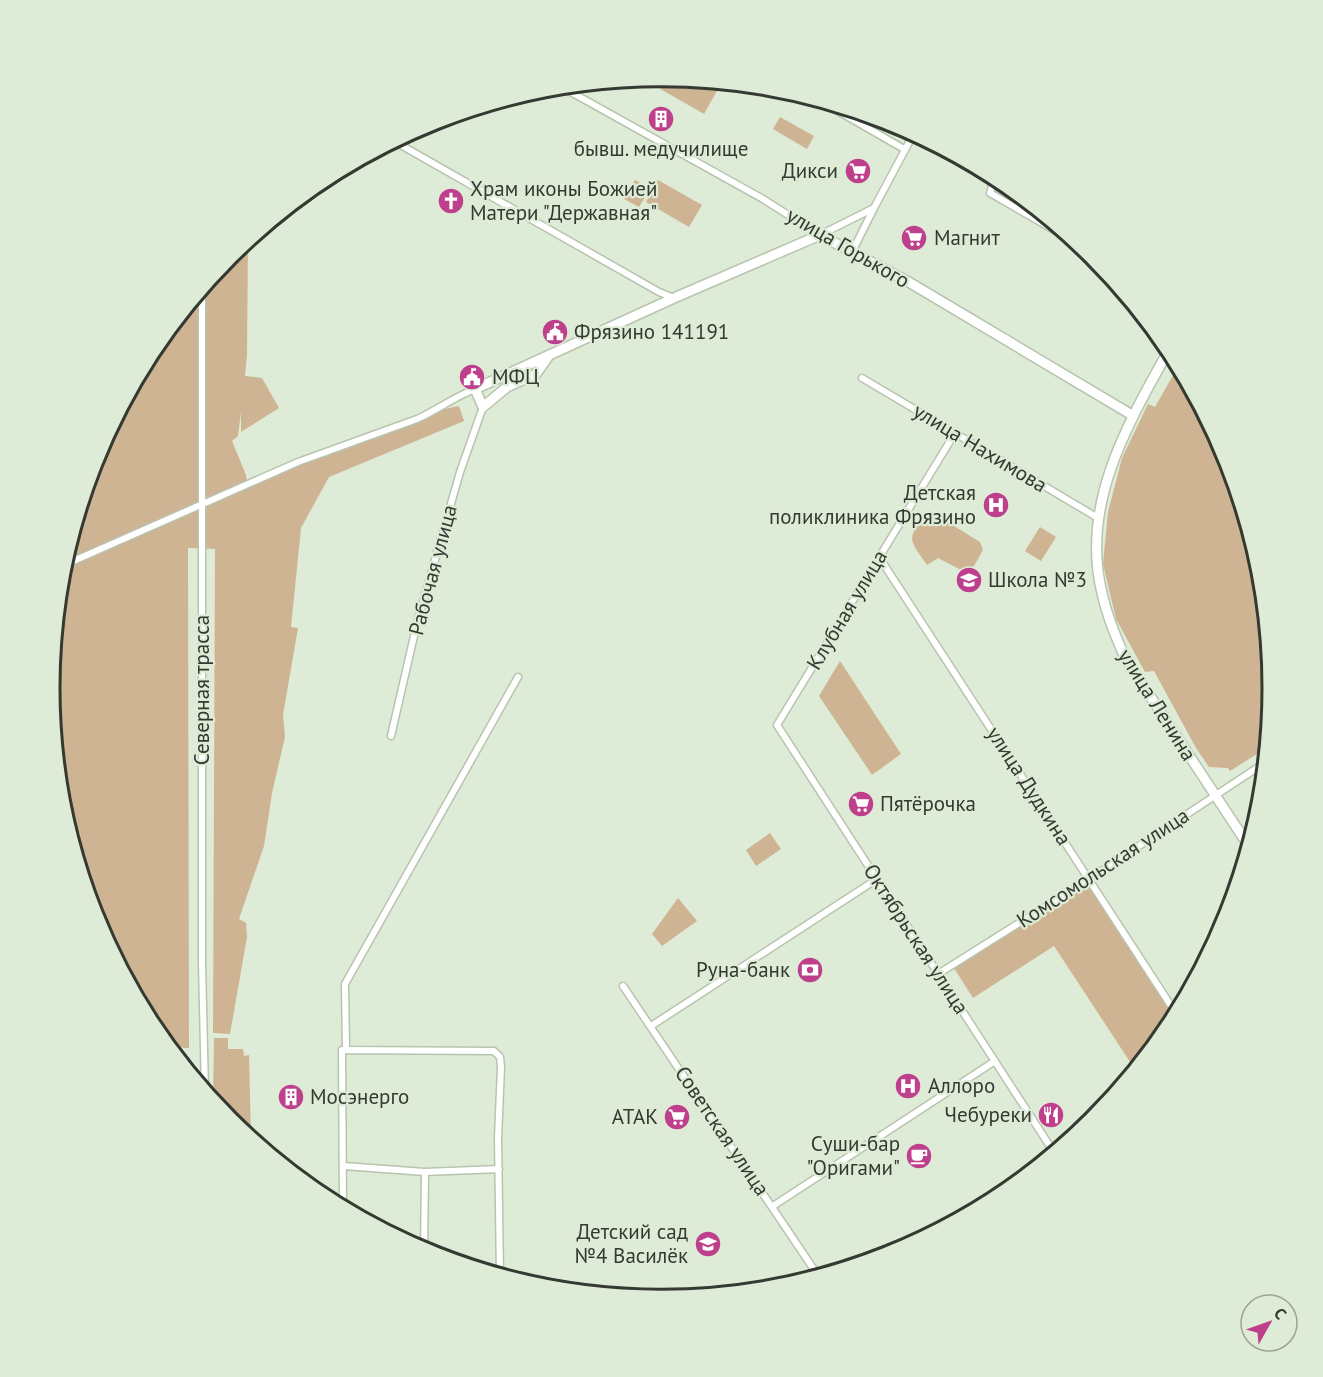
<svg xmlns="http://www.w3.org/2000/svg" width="1323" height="1377" viewBox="0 0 1323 1377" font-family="'PT Sans',sans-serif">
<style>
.green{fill:#ceb492}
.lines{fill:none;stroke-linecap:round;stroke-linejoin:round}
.street-casing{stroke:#b7c4af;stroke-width:9}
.secondary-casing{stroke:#b7c4af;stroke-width:12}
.street{stroke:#fff;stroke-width:6}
.secondary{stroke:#fff;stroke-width:9}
.labels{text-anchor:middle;stroke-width:4.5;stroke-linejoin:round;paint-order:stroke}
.poi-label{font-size:21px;fill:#343931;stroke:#deebd6;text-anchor:start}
.street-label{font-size:21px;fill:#343931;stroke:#deebd6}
.rim{fill:none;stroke:#343931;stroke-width:3}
</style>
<rect width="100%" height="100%" fill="#deebd6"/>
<path class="green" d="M663,77L722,82L704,114L657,87Z
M780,117L814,136L807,149L773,129Z
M635,180L650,189L639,207L624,199Z
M658,180L702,205L689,227L646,202Z
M248,240L247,354L245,376L262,378L279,408L241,432V412L238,436L232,441L246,475L247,483L435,411L459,406L464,421L329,477L301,528L291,627L298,628L283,715L285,737L272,793L264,846L239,919L246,923L247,937L230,1034L213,1033L215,549L188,548L189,1048L168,1047L152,1028L96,922L61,808L50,688L61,569L96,454L153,348L229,256Z
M1179,365L1227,455L1262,569L1273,689L1268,747L1230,771L1228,768L1209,767L1196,748L1154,671L1145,672L1116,619L1103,564L1108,512L1122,458L1148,404L1155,407Z
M928,510L980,542L983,550L974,566L965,572L938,558L927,565C906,535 908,540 928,510Z
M1040,527L1056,537L1041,561L1025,551Z
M840,661L901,754L872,775L819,696Z
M770,833L781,849L756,866L746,850Z
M1088,884L1175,1019L1170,1029L1136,1071L1054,946L973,998L954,968Z
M678,898L697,921L662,946L652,934Z
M214,1038H228V1049H243L244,1056L249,1055L251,1139L229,1121L213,1102Z"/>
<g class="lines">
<defs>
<path id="street" d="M560,86L763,199L820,235L874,208L914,133
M574,94L579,85
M817,99L904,149
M399,144L659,292L674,298
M995,176L990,193L1082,246
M852,252L874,208
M202,289V963L205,1092
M862,378L1098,518
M955,433L777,725L1055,1154
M879,557L1177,1015
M62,566L298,462L417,419C437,410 454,397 475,389
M391,736L417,623L460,472L483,407
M938,974L1089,879L1266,762
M623,986L819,1277
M651,1026L877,879
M346,1049L345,984L518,677
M344,1166L425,1172L499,1169
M773,1206L995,1061
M343,1209L342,1050L494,1051L500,1057L501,1067L498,1138L500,1276
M424,1252L425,1172"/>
<path id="secondary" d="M1170,348C1128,423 1080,504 1102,593C1107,616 1116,637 1125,658L1250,848
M548,357L536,374L507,387L483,407L475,389L674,298L820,235L907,281L1132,415"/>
</defs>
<use href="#street" class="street-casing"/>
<use href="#secondary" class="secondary-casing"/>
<use href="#street" class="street"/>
<use href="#secondary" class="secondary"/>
</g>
<defs>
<symbol id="building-disc" viewBox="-11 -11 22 22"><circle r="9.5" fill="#be3f8c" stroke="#deebd6"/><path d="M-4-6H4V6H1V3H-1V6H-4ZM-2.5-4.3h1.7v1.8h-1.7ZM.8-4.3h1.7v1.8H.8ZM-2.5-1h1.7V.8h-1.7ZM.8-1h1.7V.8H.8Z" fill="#fff"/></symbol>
<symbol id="supermarket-disc" viewBox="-11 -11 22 22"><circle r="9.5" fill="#be3f8c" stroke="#deebd6"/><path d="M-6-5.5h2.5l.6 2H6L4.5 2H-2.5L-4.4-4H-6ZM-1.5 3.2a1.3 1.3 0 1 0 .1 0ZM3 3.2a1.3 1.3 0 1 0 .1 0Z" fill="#fff"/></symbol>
<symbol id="church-disc" viewBox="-11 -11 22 22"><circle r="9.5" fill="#be3f8c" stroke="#deebd6"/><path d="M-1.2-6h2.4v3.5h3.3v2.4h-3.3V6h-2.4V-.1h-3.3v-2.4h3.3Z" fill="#fff"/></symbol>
<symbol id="civic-disc" viewBox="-11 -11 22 22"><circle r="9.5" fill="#be3f8c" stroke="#deebd6"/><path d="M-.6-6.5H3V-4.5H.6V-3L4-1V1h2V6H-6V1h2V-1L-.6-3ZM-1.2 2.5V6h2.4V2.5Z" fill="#fff"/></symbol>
<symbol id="hospital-disc" viewBox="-11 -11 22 22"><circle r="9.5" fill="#be3f8c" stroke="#deebd6"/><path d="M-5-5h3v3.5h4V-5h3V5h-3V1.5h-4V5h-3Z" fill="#fff"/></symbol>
<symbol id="school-disc" viewBox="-11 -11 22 22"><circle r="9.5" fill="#be3f8c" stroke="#deebd6"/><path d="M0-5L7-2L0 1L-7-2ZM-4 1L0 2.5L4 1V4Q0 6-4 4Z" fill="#fff"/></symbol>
<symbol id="bank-disc" viewBox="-11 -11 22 22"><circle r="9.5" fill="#be3f8c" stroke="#deebd6"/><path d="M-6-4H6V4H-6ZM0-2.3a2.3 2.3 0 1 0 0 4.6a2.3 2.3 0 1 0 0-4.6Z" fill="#fff"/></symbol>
<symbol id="restaurant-disc" viewBox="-11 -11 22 22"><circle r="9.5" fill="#be3f8c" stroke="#deebd6"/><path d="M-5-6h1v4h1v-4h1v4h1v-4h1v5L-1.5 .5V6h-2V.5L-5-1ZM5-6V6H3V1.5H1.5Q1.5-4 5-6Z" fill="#fff"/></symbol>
<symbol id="cafe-disc" viewBox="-11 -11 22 22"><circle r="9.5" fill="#be3f8c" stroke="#deebd6"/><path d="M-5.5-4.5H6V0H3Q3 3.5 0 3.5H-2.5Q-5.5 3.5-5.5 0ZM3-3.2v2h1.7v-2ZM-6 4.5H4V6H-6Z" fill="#fff"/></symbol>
</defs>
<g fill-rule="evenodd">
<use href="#building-disc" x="646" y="104" width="30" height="30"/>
<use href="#supermarket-disc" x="843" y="156" width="30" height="30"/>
<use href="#church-disc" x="436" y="186" width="30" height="30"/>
<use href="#supermarket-disc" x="899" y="223" width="30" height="30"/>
<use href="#civic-disc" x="540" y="317" width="30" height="30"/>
<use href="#civic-disc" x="457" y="362" width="30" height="30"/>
<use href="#hospital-disc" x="981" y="490" width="30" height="30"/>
<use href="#school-disc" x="954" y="565" width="30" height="30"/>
<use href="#supermarket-disc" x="846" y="789" width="30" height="30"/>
<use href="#bank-disc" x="795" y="955" width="30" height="30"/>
<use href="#hospital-disc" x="893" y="1071" width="30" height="30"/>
<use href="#building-disc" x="276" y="1082" width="30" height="30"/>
<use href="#restaurant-disc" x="1036" y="1100" width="30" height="30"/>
<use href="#supermarket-disc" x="662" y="1102" width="30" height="30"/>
<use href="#cafe-disc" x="904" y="1141" width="30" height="30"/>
<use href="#school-disc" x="693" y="1229" width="30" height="30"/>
</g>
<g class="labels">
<g class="poi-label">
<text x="661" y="156" text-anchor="middle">бывш. медучилище</text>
<text x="838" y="178" text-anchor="end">Дикси</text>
<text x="470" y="196">Храм иконы Божией<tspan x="470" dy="24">Матери "Державная"</tspan></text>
<text x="934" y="245">Магнит</text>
<text x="574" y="339">Фрязино 141191</text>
<text x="492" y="384">МФЦ</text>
<text x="976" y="500" text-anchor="end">Детская<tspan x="976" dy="24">поликлиника Фрязино</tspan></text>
<text x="988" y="587">Школа №3</text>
<text x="880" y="811">Пятёрочка</text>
<text x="790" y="977" text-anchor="end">Руна-банк</text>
<text x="928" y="1093">Аллоро</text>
<text x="310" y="1104">Мосэнерго</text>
<text x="1032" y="1122" text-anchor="end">Чебуреки</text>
<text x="658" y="1124" text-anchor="end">АТАК</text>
<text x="900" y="1151" text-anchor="end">Суши-бар<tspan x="900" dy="24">"Оригами"</tspan></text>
<text x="688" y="1239" text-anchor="end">Детский сад<tspan x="688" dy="24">№4 Василёк</tspan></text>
</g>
<g class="street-label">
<text transform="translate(848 248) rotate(30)" y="7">улица Горького</text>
<text transform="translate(980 448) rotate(31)" y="7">улица Нахимова</text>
<text transform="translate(433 570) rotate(-75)" y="7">Рабочая улица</text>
<text transform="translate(847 610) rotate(-59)" y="7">Клубная улица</text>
<text transform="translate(202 690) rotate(-90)" y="7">Северная трасса</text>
<text transform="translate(1157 705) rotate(58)" y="7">улица Ленина</text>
<text transform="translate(1029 786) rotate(57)" y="7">улица Дудкина</text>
<text transform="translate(1103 868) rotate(-33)" y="7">Комсомольская улица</text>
<text transform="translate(916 939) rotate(57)" y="7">Октябрьская улица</text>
<text transform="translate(722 1131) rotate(56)" y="7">Советская улица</text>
</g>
</g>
<path d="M0 0H1323V1377H0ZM60 688a601 601 0 1 1 1202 0a601 601 0 1 1-1202 0Z" fill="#deebd6" fill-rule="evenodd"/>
<path class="rim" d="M60 688a601 601 0 1 1 1202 0a601 601 0 1 1-1202 0Z"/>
<g transform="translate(1269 1323) rotate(50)"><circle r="28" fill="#deebd6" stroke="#9aa494" stroke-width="1.5"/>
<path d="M0-4.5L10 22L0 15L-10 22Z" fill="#be3f8c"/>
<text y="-9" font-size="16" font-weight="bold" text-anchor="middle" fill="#343931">С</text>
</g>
</svg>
